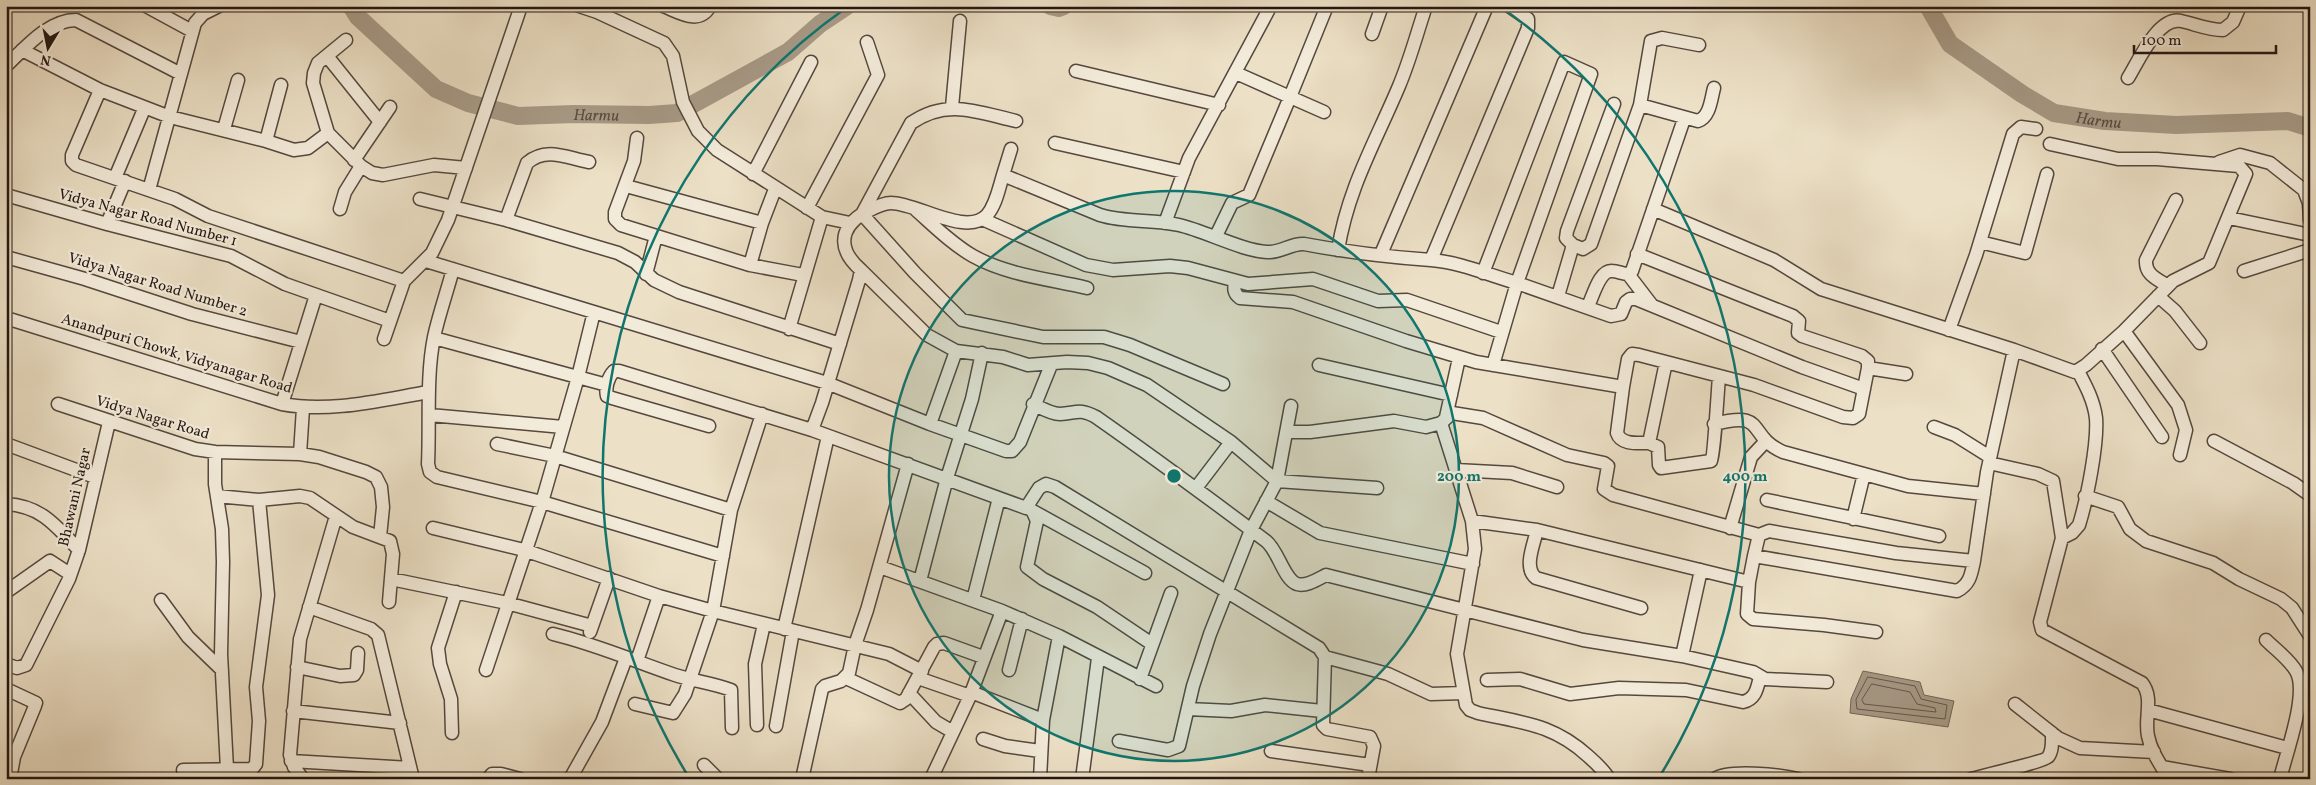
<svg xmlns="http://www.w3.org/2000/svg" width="2316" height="785" viewBox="0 0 2316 785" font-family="Vollkorn,serif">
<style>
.water{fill:#a89b88;stroke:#736658}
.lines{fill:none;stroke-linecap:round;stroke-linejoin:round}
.shore{stroke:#66584c;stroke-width:1}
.river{stroke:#a89b88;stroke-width:18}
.minor-casing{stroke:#55483e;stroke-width:15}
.minor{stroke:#f3ebda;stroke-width:12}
.ring{fill:none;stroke:#0f766e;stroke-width:2.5}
.labels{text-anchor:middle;stroke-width:4.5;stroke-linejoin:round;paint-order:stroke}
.street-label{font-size:15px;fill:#231611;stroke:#f3ebda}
.water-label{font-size:16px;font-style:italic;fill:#584b41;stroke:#f3ebda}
.centre{fill:#0f766e;stroke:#f3ebda;stroke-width:2.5}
.ring-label{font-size:15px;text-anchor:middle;font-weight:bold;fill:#0f766e;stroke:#f3ebda;stroke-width:4.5;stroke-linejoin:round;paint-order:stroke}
</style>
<rect width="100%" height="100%" fill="#ece0c6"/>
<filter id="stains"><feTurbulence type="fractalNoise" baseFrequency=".004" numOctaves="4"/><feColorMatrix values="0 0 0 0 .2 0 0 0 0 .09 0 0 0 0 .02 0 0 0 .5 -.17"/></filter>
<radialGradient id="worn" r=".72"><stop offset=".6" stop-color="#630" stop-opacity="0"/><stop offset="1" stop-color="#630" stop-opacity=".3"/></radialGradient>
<path class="water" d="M1863,671L1920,682L1924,695L1954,701L1948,727L1850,713L1851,699Z"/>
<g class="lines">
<path class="shore" d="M1868,677L1915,686L1921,699L1947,705L1945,719L1857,709L1856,700Z
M1872,684L1910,692L1917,704L1935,708L1936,712L1864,704L1862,700Z"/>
<g class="river">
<path id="s1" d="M351,6L358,17L436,89L468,103L518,116L574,114L649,115L677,113L788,52L820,24L847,6"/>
<path d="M1050,6L1059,8L1064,6"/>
<path id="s2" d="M1928,6L1950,44L2022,94L2054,113L2105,121L2176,125L2288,121L2310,128"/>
</g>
<defs>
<path id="minor" d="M146,6L192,31
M579,6L597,12L664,43L673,56L683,102L698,131L717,150L822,217L850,223
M663,6C679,12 699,26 710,6
M1372,34L1382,6
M346,40L318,63L314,73L313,83L328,133L361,166L372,173L383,175L434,165L466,168
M22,50L100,90L170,117L266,141L294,150L308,148L328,133
M327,56L380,122
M6,66C25,48 48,20 76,20L181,74
M1076,71L1219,105
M2128,78C2138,62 2158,16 2181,21C2195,24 2208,30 2223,30L2233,22L2240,6
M100,90L72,155V161L76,165L175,199L208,216L404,281
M1640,105L1698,121C1710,117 1711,99 1714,88
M952,107L960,21
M1324,112L1290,97L1327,6
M224,129L238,80
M637,138L634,161L615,212V219L621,225L750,265L803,275
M266,141L281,85
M1055,143L1184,172
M354,160L390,107
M589,162C567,158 546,146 527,163L506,220L618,253L635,262L654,280L679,292L840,344
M2219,162L2240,155L2270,163L2304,190L2309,203L2310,220
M753,174L811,62
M1003,175L1011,149
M115,178L144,109
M626,186L762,223
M149,190L195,23L203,14L219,6
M6,195L107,224L231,256L285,284L390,321
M420,199L506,220
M807,208L878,75L867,42
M340,209L345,192L361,166
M1653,209L1774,260L1821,289L2014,350L2075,372L2086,365L2124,331L2173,281L2209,263L2246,174L2239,166L2157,159H2118L2050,144
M916,210C934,226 952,244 973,256C1007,275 1049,279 1087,288
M2229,218L2310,235
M982,219L1086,265L1113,270L1170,266L1188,268L1248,284L1313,279L1378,301L1407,300L1501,332
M1165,223L1189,158L1268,11
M107,224L125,181
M1216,236L1232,203L1249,195L1290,97L1236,73
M1980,242L2025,253L2047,174
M1573,245L1566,238L1567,231L1614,104
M1338,250C1348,188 1375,143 1399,86C1410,60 1417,33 1426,6
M1381,254L1487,6
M6,257L85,279L192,314L301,342
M1431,260L1528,28V19L1509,6
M426,261L827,383L930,424L1006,451H1012L1020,442L1051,365
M750,265L762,223L775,189
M453,269C447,292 439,314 434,337C426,377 430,423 428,464L430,472L437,477L542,502L723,556
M861,270L927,335L956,351L1003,357L1028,365L1067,362L1088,363L1108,368L1147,385L1231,442L1277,481L1377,488
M2244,271L2310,250
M646,274L656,236
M1628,274L1651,304
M1235,281C1234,288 1233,293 1240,298L1293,302L1406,341L1476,362L1623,387L1628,359L1632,354L1639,355L1754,385L1843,417L1853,418L1859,414L1868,368V361L1862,356L1802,336L1798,333L1799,321L1793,316L1637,254
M2168,286C2157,279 2145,275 2146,260L2176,200
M1558,296L1573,245L1583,249L1591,244L1640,105L1651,41L1662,38L1699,45
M2158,296L2175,311L2200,343
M1588,306C1593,297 1599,270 1612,271C1618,271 1622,274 1628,274L1632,271L1684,119
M6,318L282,404C331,413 380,400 429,392
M789,329L822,217
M1949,330L1976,255L2013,134L2021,127L2036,129
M2124,331L2178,405L2186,430L2180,455
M434,338L607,385
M384,339L404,281L432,253L448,220L521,6
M2102,349L2162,437
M1319,365L1451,395
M1493,365L1517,283L1611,316L1621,314L1626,302L1630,299H1636L1802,367L1864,389
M1868,368L1906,374
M1223,384L1130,345L1104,337H1043L962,320L915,273L862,214C870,210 881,203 891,203C917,203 967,237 987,215C996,205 999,188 1003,175L1100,215C1126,223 1153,219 1179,225C1205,231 1243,251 1267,252C1281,253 1291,243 1304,244C1346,252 1388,257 1431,260C1459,262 1489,275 1517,283L1591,74L1564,62L1483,273
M1623,387L1617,433C1621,445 1637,443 1649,443L1666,362
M58,404L195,449L215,452L300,454L319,457L366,472L376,477L381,487L383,507L380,537
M282,404L316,295
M1033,404C1041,408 1051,414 1060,414C1077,413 1079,408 1096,417C1153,457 1210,499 1266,541C1278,550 1284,580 1297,584C1306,587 1318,579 1326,575L1583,640L1682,656L1753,672L1765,679L1827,682
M430,415L563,427
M1446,417L1459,358
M1441,423L1472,521L1475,549L1457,654L1466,705L1470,710L1478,713C1523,723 1553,724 1588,756C1596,763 1604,770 1609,779
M930,424L956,351
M1714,424C1769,410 1745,435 1783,452L1908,486L1984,494
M709,426L612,398L607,396C605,388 608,377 614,371H619L812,430L1026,508L1039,488L1046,484L1055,487L1319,648L1325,657L1323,725L1327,729L1370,737L1374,746L1368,779
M1934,427L1955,435L1990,457
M812,430L822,403L859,280L861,270C840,252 837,231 862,214L911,123C947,98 977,112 1016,121
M1287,432H1310L1394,421L1426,427L1441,423L1452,413L1483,418L1567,455L1604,463L1608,466L1604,489L1613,495L1759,535L1754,556
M2214,441L2293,483L2310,495
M1649,443L1658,447L1659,465L1661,468L1711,461C1714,457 1718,388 1719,376
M6,444L95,477
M497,444L555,456L731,510
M215,452V484L222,529L223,562L221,654L227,769
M300,454L303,408
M1989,463L2038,474L2053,481L2062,538L2040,622L2042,630L2142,683C2154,698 2144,718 2148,736C2151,752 2161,765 2169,779
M1456,470L1512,473L1557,487
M1196,488L1231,442
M217,496L259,500L300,496L310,498L353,527L390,541L393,554L389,602
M2085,496L2118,507L2130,529L2146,541L2213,563L2239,579L2281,599L2292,608L2310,636
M1767,500L1939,536
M1266,501L1320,533L1473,564
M6,504C42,506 56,526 79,550
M1031,510L1145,573
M1033,512L1037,521L1027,567L1043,579L1097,607L1152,644
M1853,519L1864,474
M1472,521L1537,530L1749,582L1747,614L1753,619L1824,625L1876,632
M433,528L524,550L659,596L713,611L889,654L922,671
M1730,528L1751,457L1766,441
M1537,530C1534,544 1523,568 1536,578L1641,608
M1759,535L1769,531L1896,553L1974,561
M2062,538L2072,533L2079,525C2087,499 2098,444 2096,418C2094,401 2086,386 2078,371
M880,567L1002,611L1059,636L1043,720L1040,779
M391,579L507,603L592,626
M920,581L947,478L972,399L982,353
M1749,582L1754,556L1957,591C1970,584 1971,575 1974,561L1987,472L2014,350
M6,592L50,561L70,574
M161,600L188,637L222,670
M973,600L999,498
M309,607L371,629L378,635L413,779
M784,629L828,436
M590,632L609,578
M553,634C595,644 634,661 675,675C693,681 713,683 731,690L732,728
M1059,636L1156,686
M2266,640C2275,649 2289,659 2296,671C2309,693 2286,753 2280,779
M1682,656L1701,570
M1325,657L1388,674L1431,694L1464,693
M637,661L659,596
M6,664L17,668L26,665L69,579L79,550L109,422
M297,667L340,676L354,675L357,670L358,653
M486,670L542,502L578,377L594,312
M1009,670L1022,619
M846,678L900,703L906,699L934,647L937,644L944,643L983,657
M918,678L970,696
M1140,679L1171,593
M1487,680L1520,679L1570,694L1619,688L1686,690L1743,702C1756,699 1757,688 1760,677
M6,689L36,703
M971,692L1043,720
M909,693L936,722L953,732
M635,704L673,713L685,694L713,611L731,510L762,414
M2015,704L2058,738L2080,748L2154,752
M1188,709L1231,711L1265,705L1322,711
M2148,710L2287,748
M293,711L400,723
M757,725L755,664L764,624
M776,726L793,631
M452,733L451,699L440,664L438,648L456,592
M983,739L1005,746L1040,751
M1119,741L1168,750L1179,746L1193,686L1210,634L1251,530L1277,481L1291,406
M1271,751L1370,765
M291,761L410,768
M704,765L718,779
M2162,767L2230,779
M183,770L252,769L256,764L259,721L256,687L268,595L259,500
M10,779L14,757L35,706
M303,779L294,767L290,755L300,639L336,516
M488,779L492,774H501L520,779
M570,779L602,722L626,658
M802,779L822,689L825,686L841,681L849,673L855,645L867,610L908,464
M931,779L970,696L1002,611
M1082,779L1098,658
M1715,779C1727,769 1782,775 1798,779
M1971,779C1982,776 2045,761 2048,757C2053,751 2052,740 2052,733"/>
</defs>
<use href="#minor" class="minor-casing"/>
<use href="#minor" class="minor"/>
</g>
<circle cx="1174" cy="476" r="285" fill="#0f766e" fill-opacity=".12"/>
<g class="ring">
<circle cx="1174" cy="476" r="285"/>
<path d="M690 779A571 571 0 0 1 846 8M1502 8A571 571 0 0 1 1658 779"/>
</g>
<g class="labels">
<g class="street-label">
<text transform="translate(148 217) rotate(15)" y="5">Vidya Nagar Road Number 1</text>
<text transform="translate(158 284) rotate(17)" y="5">Vidya Nagar Road Number 2</text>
<text transform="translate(177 353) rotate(17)" y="5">Anandpuri Chowk, Vidyanagar Road</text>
<text transform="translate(153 417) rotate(17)" y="5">Vidya Nagar Road</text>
<text transform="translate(74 497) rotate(-77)" y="5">Bhawani Nagar</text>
</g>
<g class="water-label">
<text dy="6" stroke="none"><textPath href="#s1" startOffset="284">Harmu</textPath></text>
<text dy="6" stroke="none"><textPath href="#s2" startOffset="214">Harmu</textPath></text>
</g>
</g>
<circle cx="1174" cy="476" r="8" class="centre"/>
<g class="ring-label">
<text x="1459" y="481">200 m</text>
<text x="1745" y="481">400 m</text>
</g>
<rect width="2316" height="785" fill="none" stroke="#ece0c6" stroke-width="25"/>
<rect x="8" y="8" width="2301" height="770" fill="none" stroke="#231611" stroke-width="2.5"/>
<rect x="12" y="12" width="2291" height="760" fill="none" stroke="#231611"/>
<g transform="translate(48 48) rotate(190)" stroke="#f3ebda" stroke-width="4" paint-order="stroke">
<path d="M0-4L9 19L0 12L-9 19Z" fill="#231611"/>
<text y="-8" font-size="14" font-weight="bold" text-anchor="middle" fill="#231611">N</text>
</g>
<path d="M2134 45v8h142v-8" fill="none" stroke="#231611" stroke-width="2.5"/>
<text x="2141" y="45" font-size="15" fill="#231611" stroke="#f3ebda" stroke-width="4" paint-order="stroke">100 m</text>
<rect width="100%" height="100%" filter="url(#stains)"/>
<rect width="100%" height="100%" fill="url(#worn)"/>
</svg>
